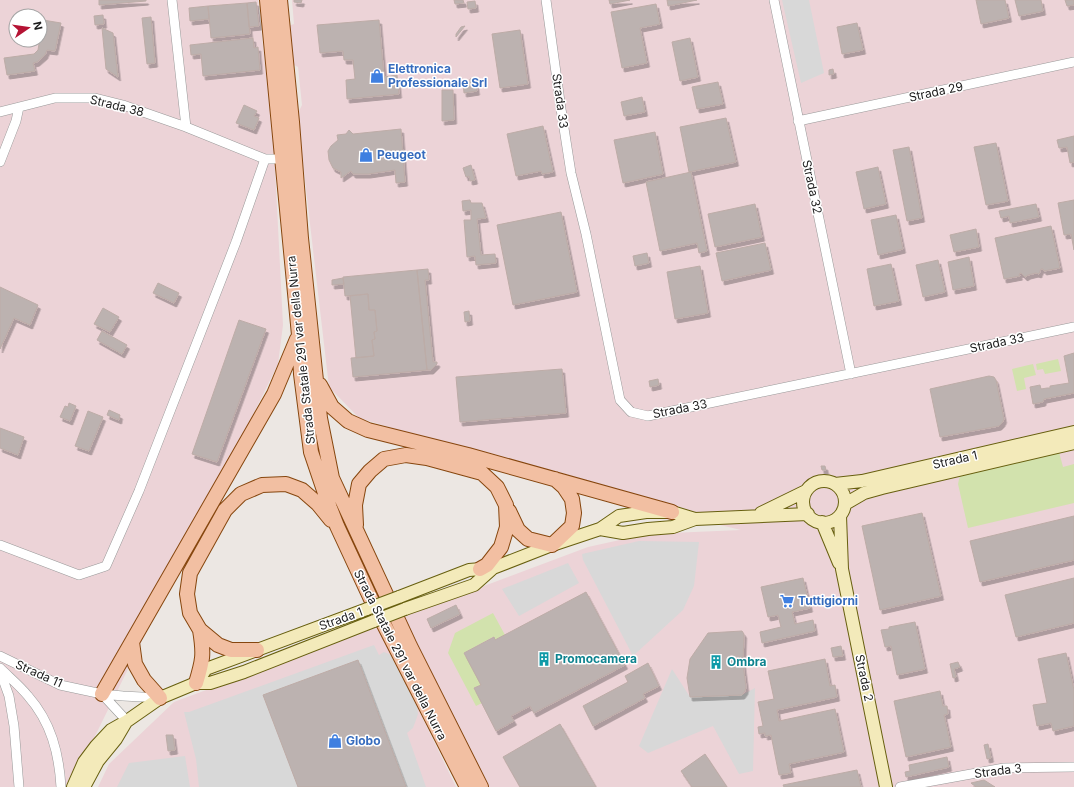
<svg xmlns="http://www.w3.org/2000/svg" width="1074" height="787" viewBox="0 0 1074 787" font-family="Inter,sans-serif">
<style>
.commercial{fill:#ecd3d7;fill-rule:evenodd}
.grass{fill:#d2e2ad}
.parking{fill:#d8d8d8}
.building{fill:#bcb2b0;stroke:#bdaca7;filter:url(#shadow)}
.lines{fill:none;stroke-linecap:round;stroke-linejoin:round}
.street-casing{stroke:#999;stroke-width:10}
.secondary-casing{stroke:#675f0f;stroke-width:14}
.primary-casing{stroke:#86460e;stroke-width:16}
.street{stroke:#fff;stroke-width:9}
.secondary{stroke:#f3eaba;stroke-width:12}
.primary{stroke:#f2bfa2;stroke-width:14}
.secondary-bridge-casing{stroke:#675f0f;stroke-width:14;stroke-linecap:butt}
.secondary-bridge{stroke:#f3eaba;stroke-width:12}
.labels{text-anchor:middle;stroke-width:3;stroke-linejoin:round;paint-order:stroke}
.shop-label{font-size:12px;font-weight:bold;fill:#366cbe;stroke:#fff;text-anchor:start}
.street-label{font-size:12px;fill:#1c1c1c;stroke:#fff}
.culture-label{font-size:12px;font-weight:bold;fill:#0d838f;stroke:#fff;text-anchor:start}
</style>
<defs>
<filter id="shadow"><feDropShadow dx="2.5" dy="4" stdDeviation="0" flood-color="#0004"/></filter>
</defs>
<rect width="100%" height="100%" fill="#ece7e3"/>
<path class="commercial" d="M0,0H258L274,148L283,325L278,364L70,787H0ZM16,16H40V40H16Z
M292,0H1074V787H486L401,617L588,547L647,534L741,530L695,519L359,418L329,387L299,129L298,113L302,105L298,67L292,64L288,26L294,24Z
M378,626L456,787H98L109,764L174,702Z"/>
<path class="grass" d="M1058,359L1061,371L1045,374L1043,369L1037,370L1036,364Z
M1033,364L1036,375L1024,378L1026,389L1017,391L1012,369Z
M1059,452L1063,467L1074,464V503L968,528L958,484L960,475Z
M493,613L505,635L495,640L493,637L464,653L481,685L474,688L482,703L476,706L448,653L455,633Z"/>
<path class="parking" d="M782,0H809L824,73L801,83Z
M639,541L699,542L694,586L683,610L633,656L583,560L582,554Z
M568,563L579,583L519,616L502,589Z
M374,645L379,655L384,652L391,655L417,705L418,714L416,720L413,728L407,733L426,787H406L358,660L263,695L298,787H199L196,759L184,712H189Z
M672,669L690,697L742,695L755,688L753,771L739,774L713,726L648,753L639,746Z
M185,756L190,787H117L129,763Z"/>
<path class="building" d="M99,0H146V1L99,5Z
M294,0H302L301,3L294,2Z
M454,0H463L464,3L455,4Z
M609,0H630L610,4Z
M667,0H697L668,6Z
M976,0H1005L1009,18L981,24Z
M1015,0H1041L1043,11L1019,16Z
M1065,0H1074V5L1067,6Z
M475,1L476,8L468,9L467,2Z
M256,2L259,26L249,27L247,3Z
M247,3L250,34L211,38L208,6Z
M656,4L660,24L640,28L647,63L622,68L611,12Z
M208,6L209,19L190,21L189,8Z
M103,15L104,24L95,25L94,16Z
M151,17L155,63L147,64L142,18Z
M43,20L61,23L55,51L47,50L45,55L37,62L33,63L35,71L7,75L4,58L34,54L38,50Z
M379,20L384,77L397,75L399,94L347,99L346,80L355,79L353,60H344L343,51L320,53L317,25Z
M857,23L863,50L842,54L837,27Z
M465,26L456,37V34L461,27Z
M102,28L113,33L118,77L106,69Z
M520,30L528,84L500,88L492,34Z
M253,38L254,48L258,47L260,70L203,76L201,54L191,55L190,45Z
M690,38L698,77L680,81L672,42Z
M833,69L834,74L829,75V70Z
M475,78L477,91L464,93L463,83L470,82V79Z
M718,82L723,104L697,109L692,87Z
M442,90H453L454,120L442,121Z
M642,97L645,112L624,116L621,102Z
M244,105L257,111L254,116L259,118L254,130L236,123Z
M726,118L736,162L689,172L680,127Z
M543,126L553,172L542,174L541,171L516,176L507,134Z
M401,129L405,182L396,183L395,170L368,174H353L351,171L341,178V172L333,168L329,160L328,151L331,146L338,140L337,135L346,134L349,130L353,134Z
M655,132L663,174L623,183L614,140Z
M1074,136V162L1070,163L1067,147L1059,148L1057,140Z
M996,143L1008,201L986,205L974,147Z
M909,147L922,218L907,221L893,150Z
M471,165L475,180L470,181L469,176L466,177L463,168Z
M878,167L886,204L864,209L856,172Z
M691,172L707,251L699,253L697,243L660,251L646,182Z
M470,200L471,203H482L486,218L477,219L481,255L495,254L496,263L476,265L475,256L467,257L464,220H471V210L463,211L462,201Z
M1074,200V250L1071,234L1064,235L1058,203Z
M755,204L762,237L715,247L708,214Z
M1036,204L1039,217L1010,223L1009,216L1001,218L999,211Z
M561,212L577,292L513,305L497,225Z
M896,215L903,249L878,255L871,220Z
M1051,226L1060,268L1044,271L1043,269H1041L1039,274L1036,273L1028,275L1025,277L1021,273L1019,274L1020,276L1004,279L995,238Z
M976,229L979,247L954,252L950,235Z
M765,243L771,270L722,281L716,253Z
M647,253L649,263L635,266L633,256Z
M969,257L974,286L953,290L948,262Z
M938,260L945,292L923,297L916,265Z
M891,264L899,301L874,306L867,269Z
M700,266L708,313L675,319L667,272Z
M428,269L429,280H425L433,362H437V364L431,370H427L417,270Z
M417,270L427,370L353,377L351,358L374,356L372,340L375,339L374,332L377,331L375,310H369L368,294L345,296L343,277Z
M343,278L344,284L332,285V280Z
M158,283L179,293L174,303L153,293Z
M0,287L38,305L30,325L14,318L0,349Z
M368,294L369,310H375L377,331L374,332L375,339L372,340L374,356L356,358L350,296Z
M103,308L119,317L110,332L94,324Z
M469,311L470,321L465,322L464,312Z
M239,320L266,329L217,462L192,454Z
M102,331L127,345L122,354L97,340Z
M1074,353V393L1044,399L1043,402L1033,404L1030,387L1040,385L1041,389L1047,388H1050V386L1069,383L1064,356Z
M562,369L566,413L460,422L456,377Z
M989,376L994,377L996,380L1004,419L1002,423L999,426L940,437L930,389Z
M658,379L659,385L650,387L649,381Z
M69,403L76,406L70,421L60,417L65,406L68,407Z
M109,410L120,415L119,420L107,415Z
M88,411L103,417L89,451L75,446Z
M0,428L24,437L18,455L0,448Z
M821,466H825L826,470H822Z
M922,513L941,596L880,610L862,526Z
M1074,516V560L980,582L970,541Z
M803,578L810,608L792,612L795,624L813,620L815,631L762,643L760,632L781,627L778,615L768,617L761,587Z
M1074,578V623L1016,637L1005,595Z
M586,592L625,665L534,713L530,706L511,716L514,721L496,731L474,688L481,685L464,653L494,637L495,640Z
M456,605L460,614L431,628L427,619Z
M915,622L925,669L897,675L891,646L885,647L881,630L889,629V627Z
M742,631L744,634L743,664L746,687L745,691L742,695L690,697L687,678L690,659L708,633Z
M841,646L843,656L833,657L831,648Z
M1066,653L1074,690V726L1053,731L1051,723L1037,726L1033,705L1047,703L1038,659Z
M825,659L830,686L835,685L837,697L777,710L779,721L835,709L844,752L789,764L791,773L779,775L771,735L765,736V733L759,734L758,727L763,726L758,702L774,699L768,671Z
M358,660L406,787H298L263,695Z
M958,662L960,667L954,669L956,677L953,678L950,664Z
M648,663L659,686L643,694L645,698L593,726L583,706L628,682L625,676Z
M940,691L943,706H947L948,714L944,715L951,747L906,757L894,701Z
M560,724L596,787H520L503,757Z
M166,735H173L175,750L168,751Z
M988,744L991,758L987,759L984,745Z
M705,754L727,787H692L681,771Z
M947,757L949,767L906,777L905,772L910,771L909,765Z
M857,770L861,787H784L783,785Z
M984,780L995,787H976L971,783Z"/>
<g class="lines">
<defs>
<path id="street" d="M172,0L186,127
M546,0L561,109L571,173L586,234L620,400L631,412L648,416L1074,327
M774,0L851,374
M0,112L55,98H95L123,105L186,127L265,159H282
M798,121L1074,62
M0,162L16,121L19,107
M0,545L79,575L106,566L139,491L236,242L265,159
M0,656L60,685L102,694L123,696L160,698
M0,668C9,677 20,686 28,696C51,722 59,753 61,787
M0,671L9,696L14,726L19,787
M102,694L127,721
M900,787L1004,768L1074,767"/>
<path id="secondary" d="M803 502a21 21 0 1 1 42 0a21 21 0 1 1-42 0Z
M835,484L862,481L1074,432
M845,504L864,493L882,488L1074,443
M761,513L806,491
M840,516L842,569L886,787
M822,522L839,563
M600,529L623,533L648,529L673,527L695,519L808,514
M399,597L469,570L493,568L552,545L600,529L619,516L646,512H672L695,519
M405,609L474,585L493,568
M198,681L206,669L367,609
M73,787L84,762L96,746L111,730L127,721L160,698L196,683H210L244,672L374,621
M84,787L98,761L116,739L126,722"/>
<path id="primary" d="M267,0L299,335L301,374L311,452L330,508L337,526L370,597L467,787
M280,0L292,122L301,238L315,371L320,418L332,478L410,646L481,787
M320,385L332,407L348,421L368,430L468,455L672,512
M509,511L518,530L528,539L552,545L572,526L574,513L572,499L564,487L555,479
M356,525L355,505L359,484L370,471L384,459L406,455L427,458L482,473L497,487L506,505L507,527L501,547L487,565L480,569
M132,642L135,664L144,680L160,698
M257,650H231L218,645L200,630L190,613L187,594L190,573L225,510L241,494L262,485L286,484L302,490L318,504L331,520
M196,683C203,660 204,654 200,630
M102,694L274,394L297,339"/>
</defs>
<use href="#street" class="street-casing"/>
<use href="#secondary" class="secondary-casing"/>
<use href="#primary" class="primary-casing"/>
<use href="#street" class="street"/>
<use href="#secondary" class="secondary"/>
<use href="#primary" class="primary"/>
<defs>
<path id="secondary-bridge" d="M367,609L399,597
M374,621L405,609"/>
</defs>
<use href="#secondary-bridge" class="secondary-bridge-casing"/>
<use href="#secondary-bridge" class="secondary-bridge"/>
</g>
<defs>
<symbol id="shop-bare" viewBox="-9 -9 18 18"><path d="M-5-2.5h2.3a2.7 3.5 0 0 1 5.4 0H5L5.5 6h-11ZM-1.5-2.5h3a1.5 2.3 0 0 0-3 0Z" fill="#3f7fe0" stroke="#fff" stroke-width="2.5" paint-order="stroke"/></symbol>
<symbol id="supermarket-bare" viewBox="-9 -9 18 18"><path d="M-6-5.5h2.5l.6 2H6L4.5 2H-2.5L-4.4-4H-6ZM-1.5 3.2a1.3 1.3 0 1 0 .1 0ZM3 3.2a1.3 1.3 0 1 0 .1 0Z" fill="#3f7fe0" stroke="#fff" stroke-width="2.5" paint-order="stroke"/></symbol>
<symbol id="building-bare" viewBox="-9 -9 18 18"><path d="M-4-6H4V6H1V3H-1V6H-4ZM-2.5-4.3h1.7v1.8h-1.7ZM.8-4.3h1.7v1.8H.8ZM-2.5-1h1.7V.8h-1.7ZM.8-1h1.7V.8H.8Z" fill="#0f9aa8" stroke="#fff" stroke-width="2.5" paint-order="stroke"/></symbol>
</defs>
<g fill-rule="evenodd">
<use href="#shop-bare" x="367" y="66" width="20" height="20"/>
<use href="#shop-bare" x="356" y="145" width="20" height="20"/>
<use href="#supermarket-bare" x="777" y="591" width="20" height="20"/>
<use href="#building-bare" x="534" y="649" width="20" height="20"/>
<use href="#building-bare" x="706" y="652" width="20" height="20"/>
<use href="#shop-bare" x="325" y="731" width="20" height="20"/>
</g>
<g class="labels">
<g class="shop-label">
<text x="388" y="73">Elettronica<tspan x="388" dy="14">Professionale Srl</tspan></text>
<text x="377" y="159">Peugeot</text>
<text x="798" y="605">Tuttigiorni</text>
<text x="346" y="745">Globo</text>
</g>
<g class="street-label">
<text transform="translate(936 92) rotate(-12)" y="4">Strada 29</text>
<text transform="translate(560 101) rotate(82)" y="4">Strada 33</text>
<text transform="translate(117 106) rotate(14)" y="4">Strada 38</text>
<text transform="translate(812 187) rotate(78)" y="4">Strada 32</text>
<text transform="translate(997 343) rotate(-12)" y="4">Strada 33</text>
<text transform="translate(301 350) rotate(-96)" y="4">Strada Statale 291 var della Nurra</text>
<text transform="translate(680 409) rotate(-11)" y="4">Strada 33</text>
<text transform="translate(955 460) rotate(-13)" y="4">Strada 1</text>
<text transform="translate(341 619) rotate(-20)" y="4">Strada 1</text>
<text transform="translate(400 655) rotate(63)" y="4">Strada Statale 291 var della Nurra</text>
<text transform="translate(39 674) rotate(24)" y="4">Strada 11</text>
<text transform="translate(864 678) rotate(78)" y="4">Strada 2</text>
<text transform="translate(998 771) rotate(-7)" y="4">Strada 3</text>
</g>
<g class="culture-label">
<text x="555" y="663">Promocamera</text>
<text x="727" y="666">Ombra</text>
</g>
</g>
<g transform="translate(28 28) rotate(77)"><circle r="19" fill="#ffffff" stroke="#a4a4a4"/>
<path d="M0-3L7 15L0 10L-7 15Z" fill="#b51334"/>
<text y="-6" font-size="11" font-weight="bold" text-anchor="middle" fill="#1c1c1c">N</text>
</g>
</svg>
